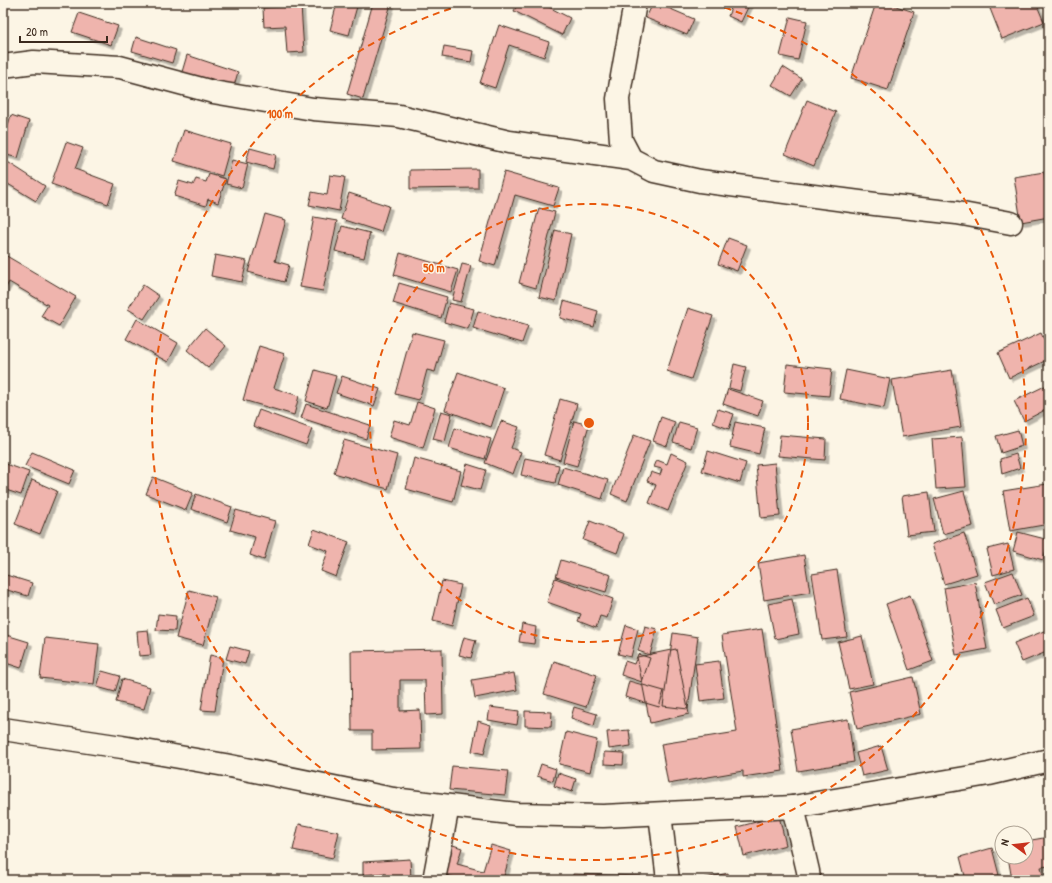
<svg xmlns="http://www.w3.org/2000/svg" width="1052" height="883" viewBox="0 0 1052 883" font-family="'Patrick Hand',sans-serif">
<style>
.building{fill:#efb4ad;stroke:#3b2a1e;filter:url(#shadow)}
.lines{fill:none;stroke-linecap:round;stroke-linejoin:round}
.street-casing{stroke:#3b2a1e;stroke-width:25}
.secondary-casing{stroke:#3b2a1e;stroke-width:25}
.street{stroke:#fcf5e5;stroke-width:22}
.secondary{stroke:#fcf5e5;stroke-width:22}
.ring{fill:none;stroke:#e8590c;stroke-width:2;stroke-dasharray:7 5}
.centre{fill:#e8590c;stroke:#fcf5e5;stroke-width:2}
.ring-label{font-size:12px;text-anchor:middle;font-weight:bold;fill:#e8590c;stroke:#fcf5e5;stroke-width:3;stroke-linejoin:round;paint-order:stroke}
</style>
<defs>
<filter id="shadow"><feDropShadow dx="3.5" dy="3.5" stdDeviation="0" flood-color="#0004"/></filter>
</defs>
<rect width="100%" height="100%" fill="#fcf5e5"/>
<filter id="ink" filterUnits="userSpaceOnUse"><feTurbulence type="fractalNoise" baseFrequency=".025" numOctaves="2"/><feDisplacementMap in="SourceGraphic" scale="8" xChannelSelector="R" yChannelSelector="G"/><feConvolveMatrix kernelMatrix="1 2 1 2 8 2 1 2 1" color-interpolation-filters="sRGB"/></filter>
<g filter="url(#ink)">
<path class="building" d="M337,3H358L349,35L330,30Z
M373,3L391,4L363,99L347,94Z
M518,3H541L570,18L562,35L514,11Z
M653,3H668L666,7L694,19L687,35L646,18Z
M733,3H750L741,22L728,16Z
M876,3H887L914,12L888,90L851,78Z
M996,3H1036L1044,22L1002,39L989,6Z
M301,5L304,52L287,53L285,26L264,27L263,8Z
M79,13L118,26L111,45L72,32Z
M790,17L807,21L798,60L780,56Z
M499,25L549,42L544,57L509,45L495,88L480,83Z
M136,37L176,50L172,63L132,51Z
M444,46L473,51L471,62L442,57Z
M187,55L238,72L234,86L209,78L205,87L195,76L182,72Z
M783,67L802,79L791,96L772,85Z
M807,100L836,112L814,166L785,154Z
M11,115L29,121L18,158L3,154V142Z
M184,130L231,144L222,176L174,161Z
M66,142L83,148L75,169L115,184L108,204L51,184Z
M250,148L276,155L273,169L246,162Z
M3,159L45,186L36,201L3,181Z
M232,160L248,164L242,188L226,184Z
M478,169V188L410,189V170Z
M504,172L559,188L553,206L515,195L495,266L479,261Z
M1044,172L1049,206V217L1021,222L1014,177Z
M209,174L226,179L218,203L208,199L206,206L174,196L179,181L193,185L196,179L206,182Z
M330,175L345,177L339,211L309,205L312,192L327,195Z
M349,193L389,206L381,232L341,219Z
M539,208L555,212L536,288L519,283Z
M265,214L286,220L275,261L289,265L284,282L248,272Z
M314,217L337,221L323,291L300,287Z
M342,226L370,233L364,258L335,251Z
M555,230L571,234L556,301L539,297Z
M728,238L747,245L737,271L718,264Z
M400,253L458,270L451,292L394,275Z
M5,255L76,297L59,326L41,316L48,305L9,282L3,293V259Z
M215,255L247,261L242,282L211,276Z
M462,264L471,266L461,302L452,300Z
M399,283L447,297L441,318L393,303Z
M143,285L159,296L144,319L128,309Z
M564,301L598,311L594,327L560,318Z
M449,303L474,309L468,329L444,322Z
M688,308L713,316L691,379L667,371Z
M478,311L528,326L522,343L473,328Z
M137,319L178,343L168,362L126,339Z
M205,328L226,346L208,368L187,350Z
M412,332L444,340L435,372L427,370L419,400L395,394Z
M1041,333L1049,350V359L1009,378L998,353Z
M259,346L285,354L274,388L299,396L294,415L243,400Z
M734,364L746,367L740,391L729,388Z
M787,364L832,369L829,396L784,392Z
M315,370L336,376L327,408L306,401Z
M846,370L890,379L884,408L840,399Z
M952,370L961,427L902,437L892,380Z
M458,372L504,388L491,427L445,410Z
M342,376L380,389L374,406L336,393Z
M1049,384V408L1024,421L1014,401Z
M728,389L763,401L758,416L723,404Z
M560,399L577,404L560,460L544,455Z
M417,402L435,408L423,448L389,437L394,420L410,425Z
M306,404L370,425L366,439L301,418Z
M718,409L734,414L729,429L713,423Z
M259,410L312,429L306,445L253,426Z
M441,411L452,414L445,442L433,439Z
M661,417L675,422L667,446L653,441Z
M501,421L519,427L511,448L521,452L513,474L485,463Z
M574,421L589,425L577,466L563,462Z
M679,422L697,427L691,448L673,442Z
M735,422L765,428L759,454L730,447Z
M455,428L491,439L485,459L449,448Z
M1018,430L1022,446L1001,453L996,436Z
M634,435L650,441L627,501L611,494Z
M780,435L826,439L825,460L778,456Z
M962,437L966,487L936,489L932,439Z
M344,440L397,455L388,489L334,473Z
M708,451L746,463L740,483L702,471Z
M32,452L75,470L69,484L25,466Z
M671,453L688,461L668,511L649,503L656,485L647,481L651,472L660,475L662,469L654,467L657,460L667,464Z
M1016,454L1020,468L1002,474L1000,459Z
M414,458L461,471L453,502L406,489Z
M525,458L559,465L555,483L521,475Z
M3,463L29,472L21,495L3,489Z
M775,463L780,516L761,518L756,465Z
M467,464L486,470L480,490L461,485Z
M563,467L608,480L602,499L558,485Z
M153,477L193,493L186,510L146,494Z
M32,480L57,491L40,534L15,524Z
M1047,484L1049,494V524L1010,531L1003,491Z
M964,491L973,526L943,534L934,499Z
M929,492L934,532L907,535L902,496Z
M196,494L232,507L227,522L191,509Z
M236,510L275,521L264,560L250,555L255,537L230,530Z
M590,521L624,534L617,553L583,540Z
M314,529L349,542L336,577L321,571L328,551L309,544Z
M1018,532L1049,540L1043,560L1013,551Z
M964,533L977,574L944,584L932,544Z
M1008,544L1014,569L993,575L987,549Z
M804,555L810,592L764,600L758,563Z
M561,560L611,575L606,592L556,577Z
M837,570L847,637L822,640L812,574Z
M1013,572L1022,595L994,605L985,582Z
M3,574L32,583L28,596L7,590L3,605Z
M555,578L613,599L607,618L600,616L596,628L578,621L581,614L547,602Z
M442,581L461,585L452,626L433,621Z
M975,582L987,649L956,655L944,588Z
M189,590L216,597L203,645L176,638Z
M910,595L933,661L909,670L886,604Z
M1027,598L1034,616L1003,628L996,610Z
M792,599L799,634L775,639L768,604Z
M158,614L176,616L175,631L156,630Z
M522,624L536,627L534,644L519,642Z
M626,625L638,629L631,657L618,654Z
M645,626L657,629L650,655L638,651Z
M762,629L783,771L743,777V771L668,784L661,744L737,732L722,635Z
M1049,629V651L1022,662L1014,643Z
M148,630L151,655L139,656L137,631Z
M673,633L698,637L688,709L663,706Z
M3,634L29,642L21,668L3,662Z
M862,636L873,684L849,689L838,642Z
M464,637L476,640L471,658L459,655Z
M45,638L99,644L94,684L40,678Z
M230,646L249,651L245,664L226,659Z
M442,649L443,714L426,715L425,680H400V711L420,710L421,749L372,750V731H352L351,651Z
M676,649L689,714L650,723L637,657Z
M638,654L650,658L642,682L621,675L625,661L634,664Z
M210,655L223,658L215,711L201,710Z
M554,661L597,675L586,707L544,694Z
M719,661L724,698L700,701L695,664Z
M102,671L120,676L115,692L97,687Z
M514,673L517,690L475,698L472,680Z
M913,677L921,714L857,729L849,692Z
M122,679L150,687L144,709L116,702Z
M629,681L664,691L659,707L625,697Z
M490,707L519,711L517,725L488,720Z
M574,707L597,714L594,726L571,718Z
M525,711L552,712L551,727L525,726Z
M848,719L854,762L798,771L791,729Z
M478,721L491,725L484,754L472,751Z
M629,730L631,746L609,749L607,732Z
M566,732L597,740L590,772L559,764Z
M881,746L888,770L862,776L856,753Z
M604,752L624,753L623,765L604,764Z
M541,764L556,769L553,781L537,776Z
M452,766L508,771L505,795L449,790Z
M558,773L576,779L572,792L554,786Z
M779,816L786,845L744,856L737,827Z
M299,824L339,832L333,858L293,850Z
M1049,837V866L1041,867L1044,880H1012L1008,857H1026V841Z
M447,843L462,848L457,864L483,871L491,845L511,851L503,880H463L439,873Z
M992,848L999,875L982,880H966L960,857Z
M410,859L411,880H386L385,873L363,875V862Z
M728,873L729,880H697Z
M573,874L641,876V880H573Z
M959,874L960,880H936Z"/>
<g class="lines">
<defs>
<path id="street" d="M635,3L618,99L621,140L631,159L654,171L700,181L875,204L957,213L1011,223
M3,66L34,62L120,67L213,92L313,109L399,116L509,142L631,159
M793,807L808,871L809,880
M660,814L668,880
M434,880L448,806"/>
<path id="secondary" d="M3,729L122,747L225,765L393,799L517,814L603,816L793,807L989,774L1049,760"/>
</defs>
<use href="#street" class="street-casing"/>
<use href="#secondary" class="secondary-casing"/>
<use href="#street" class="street"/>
<use href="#secondary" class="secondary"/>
</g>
</g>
<g class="ring">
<circle cx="589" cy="423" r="219"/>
<path d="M713 4A437 437 0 1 1 465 4"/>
</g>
<circle cx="589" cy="423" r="6" class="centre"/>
<g class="ring-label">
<text x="280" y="118">100 m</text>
<text x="434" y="272">50 m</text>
</g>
<rect width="1052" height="883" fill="none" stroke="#fcf5e5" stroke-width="16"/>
<rect x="8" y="8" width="1036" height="867" fill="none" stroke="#3b2a1e" stroke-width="1.5" filter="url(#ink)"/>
<g transform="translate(1014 845) rotate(285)"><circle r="19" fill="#fcf5e5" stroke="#afa495"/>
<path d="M0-3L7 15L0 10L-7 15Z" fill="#c8321e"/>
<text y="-6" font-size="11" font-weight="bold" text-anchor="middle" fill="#3b2a1e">N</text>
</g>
<path d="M20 36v6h87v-6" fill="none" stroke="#3b2a1e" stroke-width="2"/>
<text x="26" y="36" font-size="12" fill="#3b2a1e" stroke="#fcf5e5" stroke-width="3" paint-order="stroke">20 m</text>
</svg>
